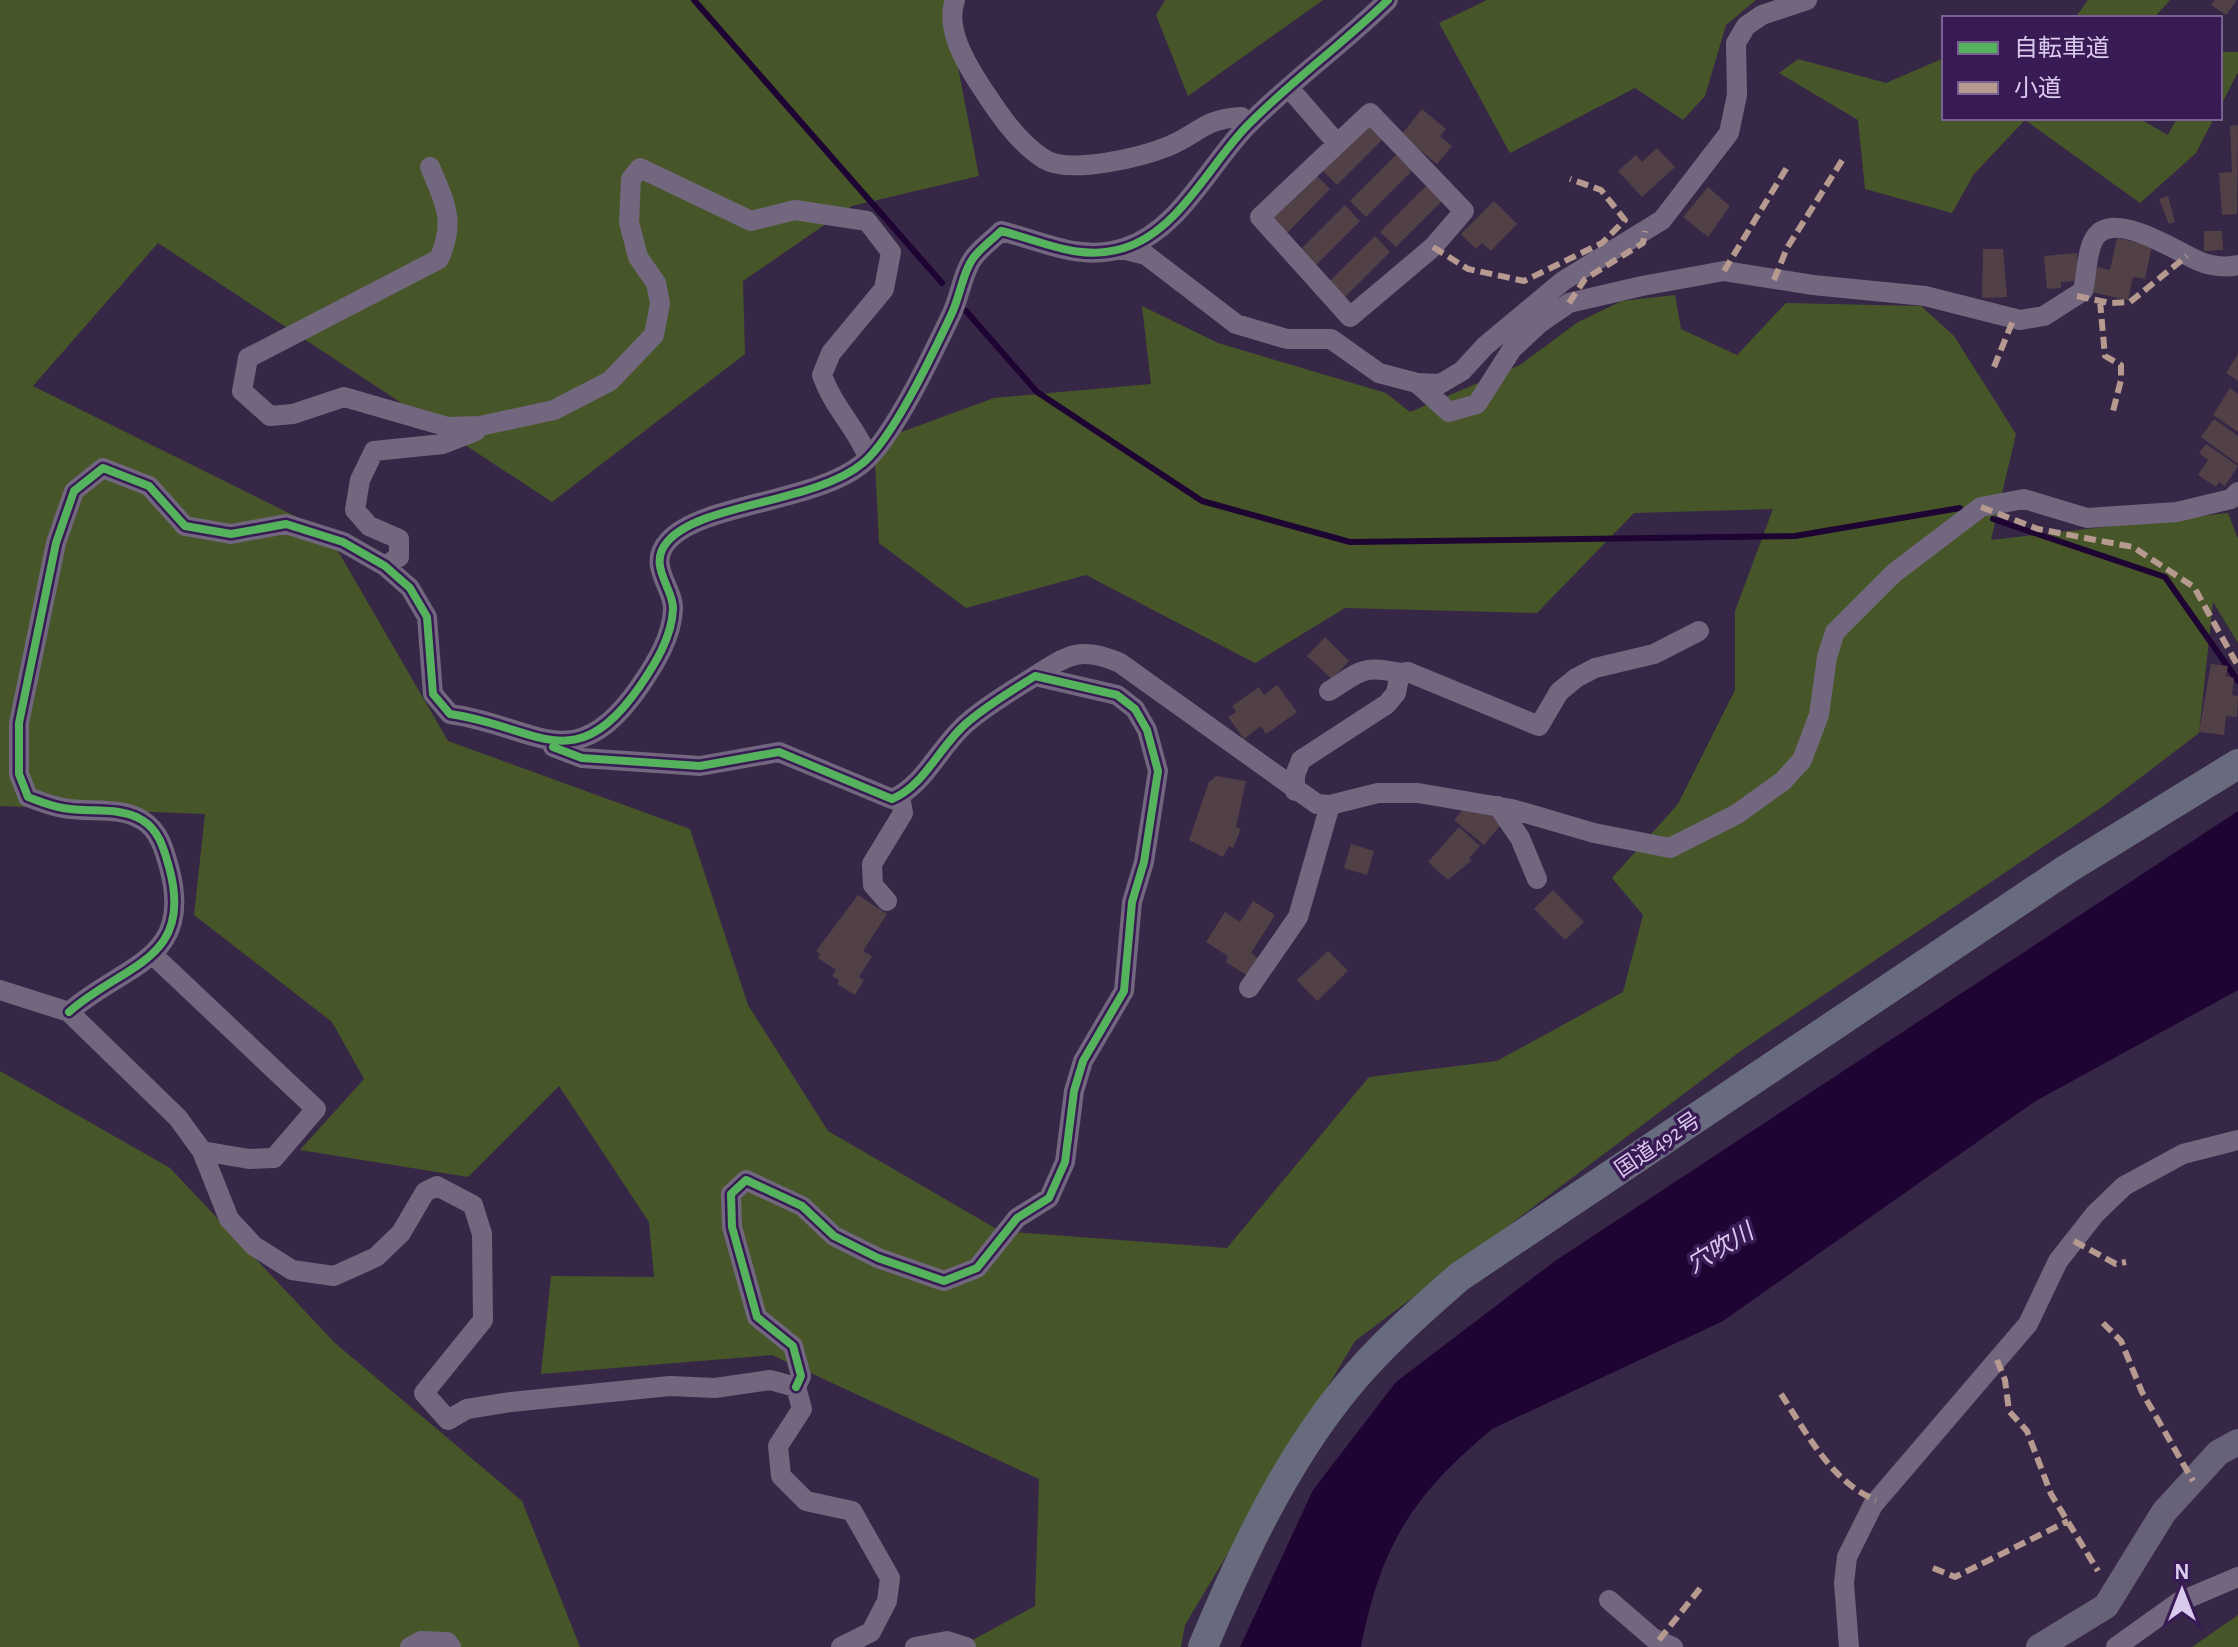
<svg xmlns="http://www.w3.org/2000/svg" width="2238" height="1647" viewBox="0 0 2238 1647" font-family="'Alegreya Sans','Noto Sans JP',sans-serif">
<style>
.green{fill:#475628}
.water{fill:#1d0432}
.lines{fill:none;stroke-linecap:round;stroke-linejoin:round}
.stream{stroke:#1d0432;stroke-width:6}
.building{fill:#514046}
.minor{stroke:#72677f;stroke-width:20}
.major{stroke:#676277;stroke-width:26}
.highway{stroke:#686b7d;stroke-width:30}
.quiet{stroke:#b69a8f;stroke-width:6;stroke-dasharray:12 6;stroke-linecap:butt}
.cycleway-casing{stroke:#381a54;stroke-width:13}
.cycleway{stroke:#56b35d;stroke-width:8}
.labels{text-anchor:middle;stroke-width:7;stroke-linejoin:round;paint-order:stroke}
.street-label{font-size:22px;fill:#dacbee;stroke:#381a54}
.water-label{font-size:24px;font-style:italic;fill:#dac9f2;stroke:#381a54}
</style>
<rect width="100%" height="100%" fill="#372747"/>
<path class="green" d="M0,0H945L979,176L852,206L743,281L745,354L552,502L158,243L33,386L327,532L448,741L690,829L748,1005L828,1131L1000,1231L1227,1248L1369,1077L1497,1061L1623,992L1643,915L1612,878L1678,804L1735,690V611L1773,509L1634,513L1537,613L1345,608L1255,663L1086,575L966,608L879,543L874,442L994,398L1151,384L1142,306L1218,343L1386,393L1410,412L1520,365L1578,322L1622,301L1675,295L1681,329L1737,355L1786,303L1921,306L1954,336L2016,434L1991,540L2228,513L2238,539V643L2213,602L2199,733L2102,807L1742,1050L1355,1341L1185,1625L1181,1647H960L1035,1606L1039,1479L772,1355L541,1374L551,1276L654,1277L649,1222L559,1086L468,1177L300,1150L364,1079L332,1022L194,915L205,814L0,806Z
M1165,0H1323L1188,96L1156,15Z
M1487,0H1756L1726,25L1705,96L1683,120L1635,88L1510,153L1439,23Z
M2088,0H2170L2154,18H2075Z
M2220,52H2238V72L2220,107Z
M1944,58V118H2138L2168,135L2177,118H2214L2196,153L2140,203L2025,120L1974,174L1952,213L1865,189L1858,120L1779,73L1798,59L1886,83Z
M0,1071L170,1168L335,1343L522,1501L580,1647H0Z
M2238,1615V1647H2192Z"/>
<path class="water" d="M2238,811V990L2034,1102L1723,1321L1492,1429C1412,1496 1381,1545 1361,1647H1240L1313,1490L1396,1382L1555,1261Z"/>
<g class="lines">
<path class="stream" d="M694,0L942,283
M966,311L1037,392L1202,501L1350,542L1795,536L1960,508
M1993,519L2165,577L2238,681"/>
</g>
<path class="building" d="M2214,0H2237L2226,15L2211,5Z
M1422,109L1446,129L1440,136L1452,146L1437,164L1401,135Z
M1368,124L1383,139L1337,185L1322,170Z
M2238,125L2237,214L2222,215L2219,173L2232,172L2230,126Z
M1657,148L1675,167L1642,197L1618,171L1636,155L1642,162Z
M1396,155L1412,171L1366,217L1350,201Z
M1315,174L1330,189L1285,235L1269,220Z
M1426,186L1442,201L1396,247L1380,232Z
M1708,187L1730,206L1708,237L1683,217Z
M2168,196L2175,222L2169,224L2159,199Z
M1494,201L1517,224L1491,251L1482,243L1476,249L1461,234Z
M1345,205L1360,221L1314,267L1299,251Z
M2204,231H2222L2223,250L2204,251Z
M1375,236L1390,252L1344,298L1329,282Z
M2117,238L2152,246L2145,279L2133,277L2128,300L2091,292L2097,267L2110,270Z
M1983,249H2003L2007,297L1982,298Z
M2077,253L2079,281L2061,282V288L2047,289L2044,256Z
M2238,354V381L2226,373Z
M2230,388L2238,394V432L2213,415Z
M2214,419L2238,436V464L2201,437Z
M2206,444L2238,466L2225,486L2219,482L2216,487L2198,475L2208,460L2199,453Z
M1325,637L1349,661L1332,679L1307,656Z
M2211,664L2228,666L2226,676L2234,678L2232,695L2238,696L2237,717L2226,716L2224,735L2199,732Z
M1277,685L1297,712L1266,734L1261,726L1244,739L1228,717L1236,712L1232,706L1259,687L1264,695Z
M1216,776L1246,781L1236,827L1241,829L1233,848L1229,846L1223,857L1189,840L1209,782Z
M1466,806L1476,814L1480,809L1487,815L1490,812L1503,822L1484,845L1454,820Z
M1459,827L1480,846L1469,858L1472,860L1448,880L1428,862Z
M1351,844L1374,851L1367,875L1344,868Z
M1553,890L1584,922L1565,940L1534,909Z
M858,895L887,914L863,951L872,956L859,977L864,980L855,995L837,984L839,980L832,976L836,970L818,958L820,954L816,951Z
M1253,901L1275,915L1251,953L1259,959L1248,976L1226,962L1228,956L1206,942L1225,912L1240,922Z
M1328,951L1348,971L1317,1001L1297,980Z"/>
<g class="lines">
<path class="minor" d="M955,0C945,28 965,62 980,85C997,111 1017,142 1044,159C1070,175 1142,157 1169,146C1200,133 1203,119 1241,117L1247,126
M1289,88L1336,142
M1370,113L1464,211L1433,247L1350,317L1260,217Z
M430,167C445,203 456,221 439,259L248,358L242,391L270,416L293,414L344,397L448,427L480,426L554,410L610,381L654,335L660,303L656,283L638,257L629,222L631,179L640,168L751,221L795,210L867,221L891,252L884,289L831,353L822,375C833,407 856,427 868,457
M1122,249L1146,255L1236,324L1287,339H1331L1379,373L1417,383L1440,384L1462,371L1485,346L1563,281L1662,220L1729,133L1737,95L1736,43L1746,26L1762,15L1807,0
M1417,383L1449,412L1477,404L1512,349L1540,323L1569,303L1642,286L1724,271L1813,285L1925,296L2020,320L2044,316L2083,291C2087,275 2086,255 2093,241C2110,205 2178,253 2201,262C2211,266 2227,268 2238,265
M385,566L399,557V539L369,526L355,510L360,480L374,451L443,444L476,431
M1035,676C1069,654 1082,646 1120,663L1317,804L1330,805L1378,793H1418L1512,809L1594,833L1670,848L1737,814L1783,781L1802,760L1819,715L1827,657L1835,632L1894,573L1981,507L2024,499L2087,518L2177,512L2231,499L2238,492
M1329,691C1360,672 1362,664 1400,673
M553,747L582,758L700,766L779,752L892,799C925,786 941,743 969,721C989,704 1013,690 1035,676L1117,695L1135,709L1147,730L1158,771L1144,862L1132,902L1124,991L1083,1061L1074,1091L1065,1162L1049,1198L1017,1218L977,1268L944,1281L878,1258L834,1236L802,1206L746,1180L731,1194L732,1227L757,1317L793,1346L801,1376L796,1387
M1295,791V775L1301,760L1387,704L1396,693L1400,673L1408,672L1539,726L1559,692L1576,678L1595,668L1654,654L1699,631
M1498,806L1520,838L1537,879
M887,901L873,885L872,864L903,813L900,796
M152,954L316,1109L274,1158L249,1159L202,1151
M1249,988L1298,917L1330,805
M0,990L69,1012L178,1118L202,1151L229,1219L254,1246L292,1270L334,1276L376,1257L401,1233L425,1192L437,1186L473,1205L482,1234L483,1320L424,1393L448,1420L467,1409L511,1402L670,1386L715,1388L770,1380L796,1387L802,1409L778,1446L781,1476L806,1501L852,1511L890,1578L887,1601L871,1632L841,1647
M69,1012C123,964 195,961 169,867C164,849 159,830 142,820C120,806 88,813 63,808C51,806 39,801 28,797L19,774V723L56,543L74,491L103,468L149,486L185,526L231,534L286,524L343,542L385,566L410,588L427,617L433,694L450,714C537,726 574,781 640,686C655,664 672,637 673,609C674,588 646,565 668,541C701,503 815,503 863,463C894,437 934,351 952,313C960,296 963,271 974,257C982,247 992,240 1001,231C1043,241 1079,262 1124,248C1179,231 1209,165 1247,126C1291,81 1343,44 1388,0
M1609,1600L1653,1638L1673,1647
M410,1647L421,1641L447,1642L451,1647
M915,1647L947,1641L966,1647
M1849,1647L1844,1583L1847,1557L1873,1505L2028,1324L2058,1261L2095,1214L2124,1186L2183,1154L2238,1140
M2116,1647L2179,1602L2238,1577"/>
<path class="major" d="M2039,1647L2106,1606L2164,1512L2218,1453L2238,1442"/>
<path class="highway" d="M1203,1647C1240,1558 1284,1464 1345,1389C1379,1347 1419,1312 1459,1277L2067,869L2238,764"/>
<path class="quiet" d="M1433,247L1468,269L1524,281L1602,243L1625,220L1601,190L1570,179
M1724,271L1789,164
M1774,280L1787,248L1843,159
M2077,296L2110,303L2130,302L2187,256
M2100,301L2105,356L2121,365V380L2112,415
M1569,303L1585,279L1643,243L1645,231
M1994,367L2014,318
M1981,507L2038,529L2133,547L2194,587L2238,666
M2074,1241L2116,1264L2126,1262
M2103,1323L2121,1341L2142,1392L2193,1481
M1997,1360L2005,1380L2009,1411L2027,1431L2051,1494L2098,1571
M1781,1394C1806,1432 1832,1483 1876,1500
M1933,1568L1955,1577L2068,1521
M1659,1640L1702,1586"/>
<defs>
<path id="cycleway" d="M553,747L582,758L700,766L779,752L892,799C925,786 941,743 969,721C989,704 1013,690 1035,676L1117,695L1135,709L1147,730L1158,771L1144,862L1132,902L1124,991L1083,1061L1074,1091L1065,1162L1049,1198L1017,1218L977,1268L944,1281L878,1258L834,1236L802,1206L746,1180L731,1194L732,1227L757,1317L793,1346L801,1376L796,1387
M69,1012C123,964 195,961 169,867C164,849 159,830 142,820C120,806 88,813 63,808C51,806 39,801 28,797L19,774V723L56,543L74,491L103,468L149,486L185,526L231,534L286,524L343,542L385,566L410,588L427,617L433,694L450,714C537,726 574,781 640,686C655,664 672,637 673,609C674,588 646,565 668,541C701,503 815,503 863,463C894,437 934,351 952,313C960,296 963,271 974,257C982,247 992,240 1001,231C1043,241 1079,262 1124,248C1179,231 1209,165 1247,126C1291,81 1343,44 1388,0"/>
</defs>
<use href="#cycleway" class="cycleway-casing"/>
<use href="#cycleway" class="cycleway"/>
</g>
<g class="labels">
<g class="street-label">
<text transform="translate(1657 1144) rotate(-34)" y="8">国道492号</text>
</g>
<g class="water-label">
<text transform="translate(1720 1248) rotate(-31)" y="8">穴吹川</text>
</g>
</g>
<rect x="1942" y="16" width="280" height="104" fill="#381a54" stroke="#796192" stroke-width="2"/>
<rect x="1958" y="42" width="40" height="12" fill="#56b35d" stroke="#796192" stroke-width="2"/>
<text x="2014" y="56" font-size="24" fill="#dacbee">自転車道</text>
<rect x="1958" y="82" width="40" height="12" fill="#b69a8f" stroke="#796192" stroke-width="2"/>
<text x="2014" y="96" font-size="24" fill="#dacbee">小道</text>
<g transform="translate(2182 1591)" stroke="#381a54" stroke-width="6" paint-order="stroke">
<path d="M0-6L14 30L0 20L-14 30Z" fill="#dacbee"/>
<text y="-12" font-size="22" font-weight="bold" text-anchor="middle" fill="#dacbee">N</text>
</g>
</svg>
